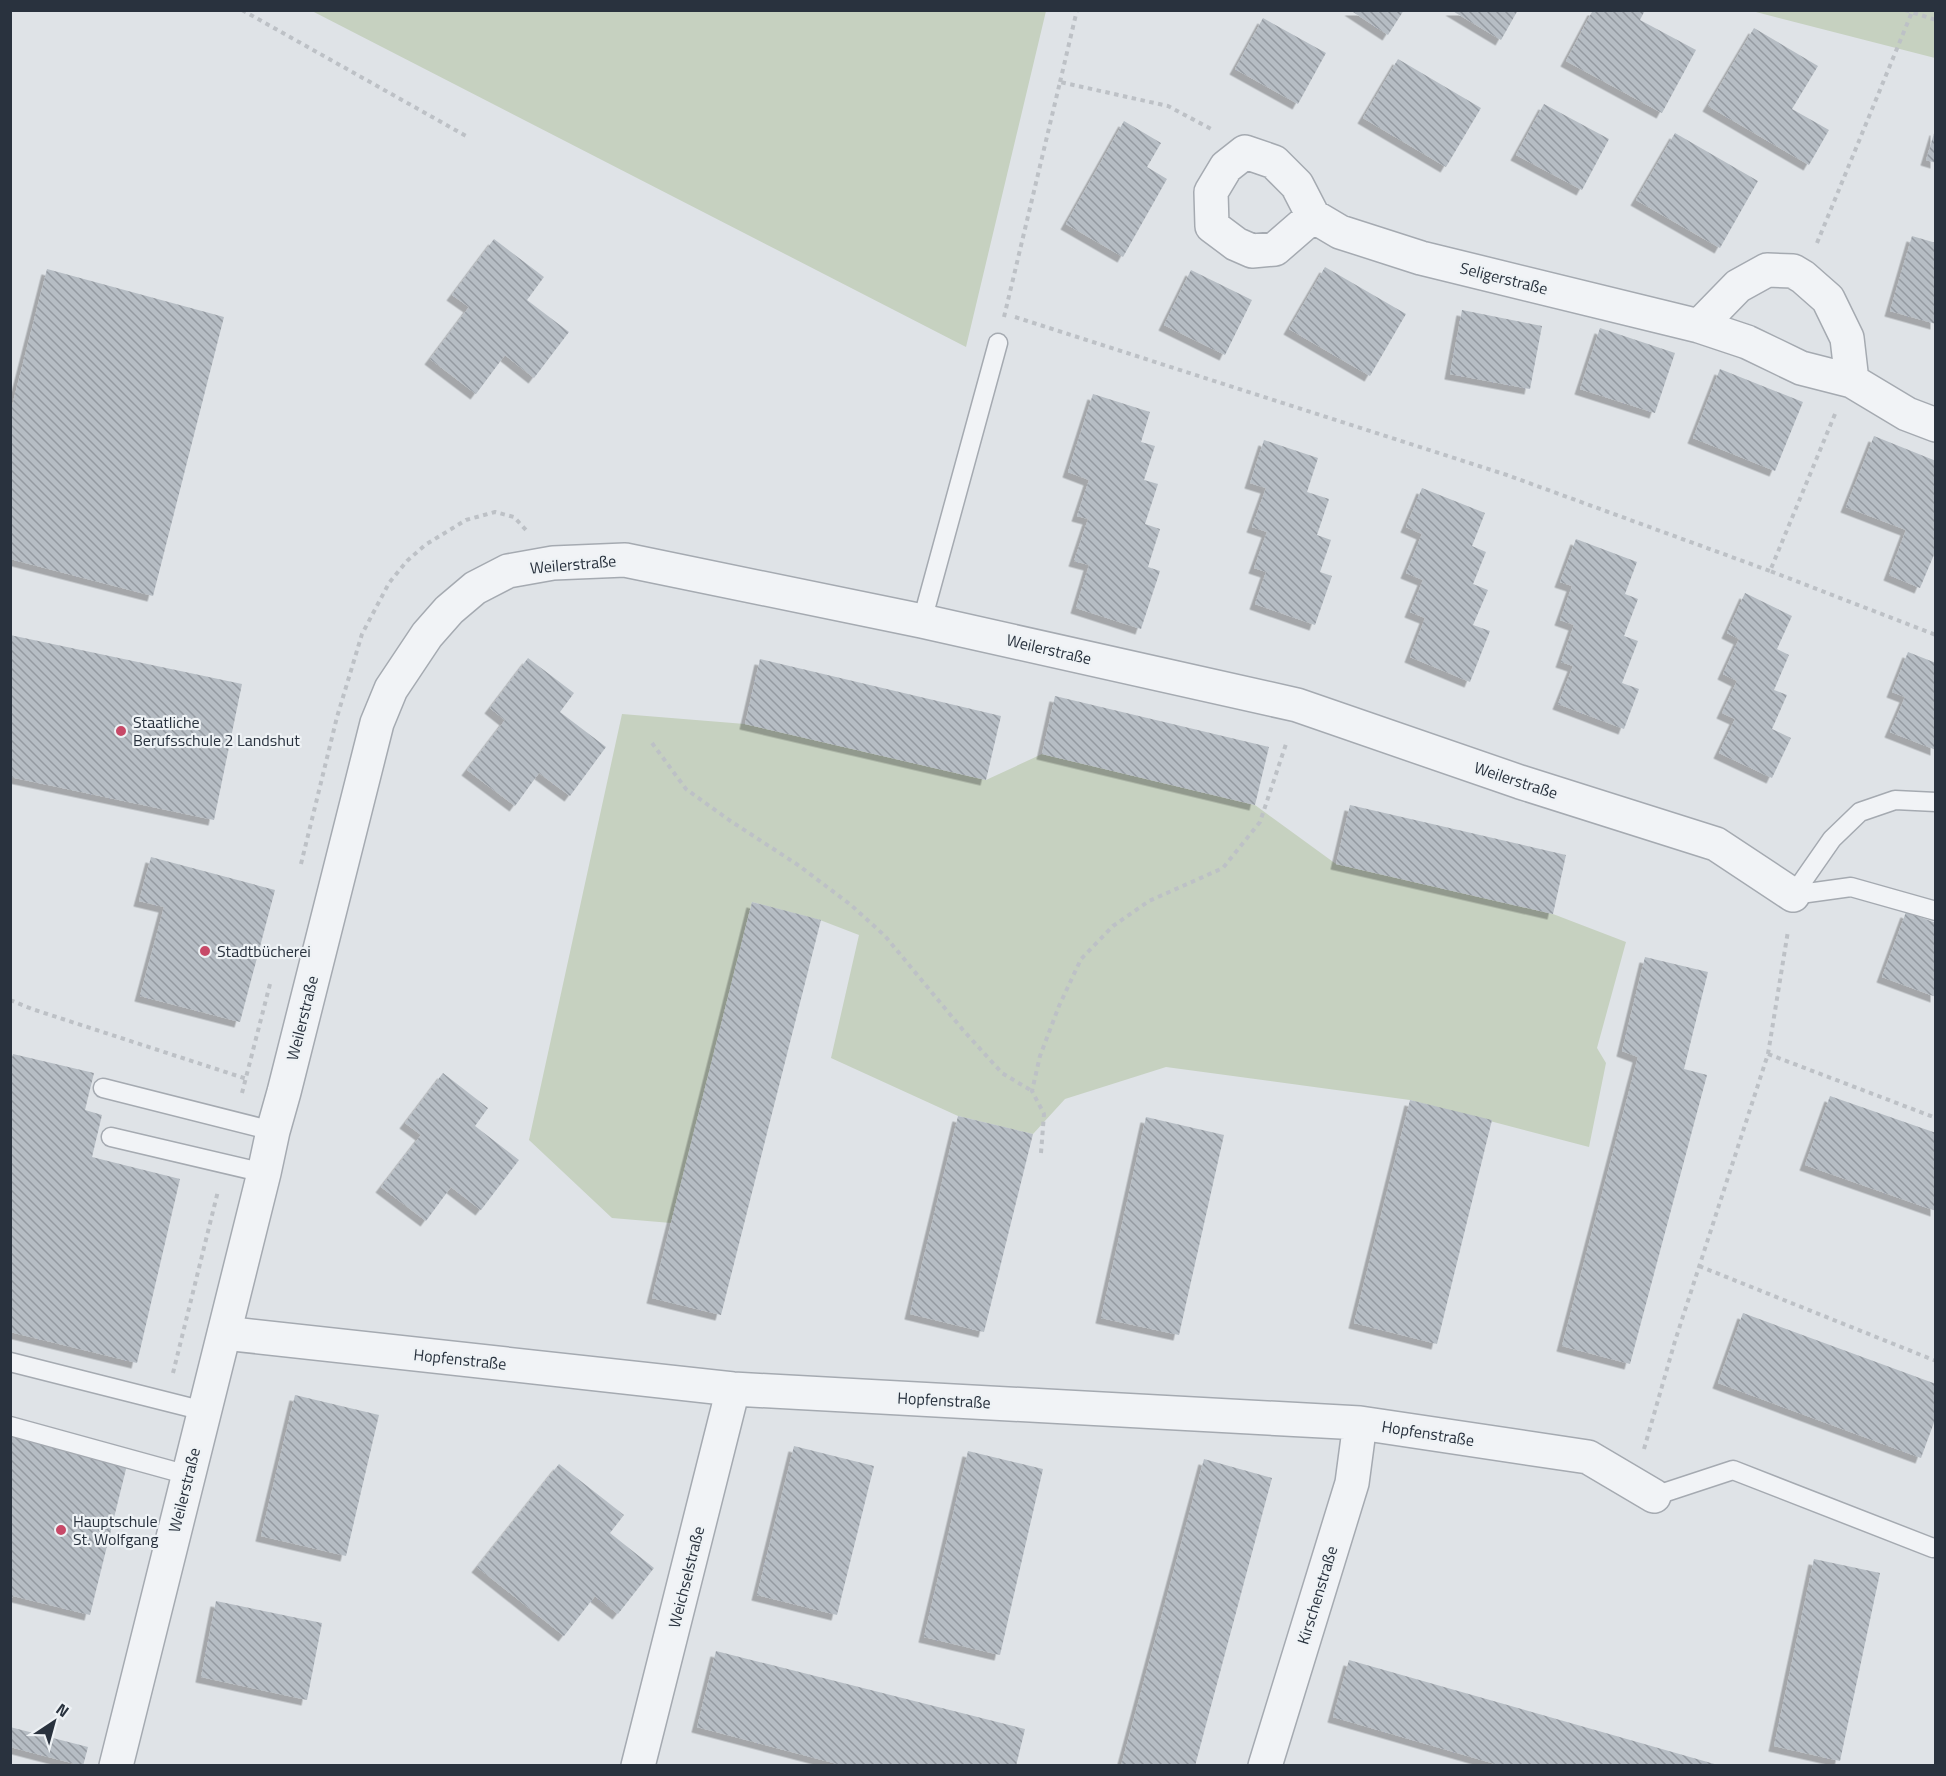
<svg xmlns="http://www.w3.org/2000/svg" width="1946" height="1776" viewBox="0 0 1946 1776" font-family="'Titillium Web',sans-serif">
<style>
.green{fill:#c6d1c0}
.building{fill:url(#building-back-hatch);filter:url(#shadow)}
.lines{fill:none;stroke-linecap:round;stroke-linejoin:round}
.service-casing{stroke:#a5aab1;stroke-width:21}
.minor-casing{stroke:#a5aab1;stroke-width:36}
.path{stroke:#bdc1c6;stroke-width:4;stroke-dasharray:4.5 4.5;stroke-linecap:butt}
.service{stroke:#f1f3f6;stroke-width:18}
.minor{stroke:#f1f3f6;stroke-width:33}
.poi-dot{fill:#c74968;stroke:#eef2f5;stroke-width:2}
.labels{text-anchor:middle;stroke-width:4.5;stroke-linejoin:round;paint-order:stroke}
.street-label{font-size:16px;fill:#29323e;stroke:#eef2f5}
.poi-label{font-size:16px;fill:#29323e;stroke:#eef2f5;text-anchor:start}
</style>
<defs>
<pattern id="building-back-hatch" width="6" height="6" patternUnits="userSpaceOnUse" patternTransform="scale(1.5)"><rect width="6" height="6" fill="#b6bdc4"/><path d="M-1 5l2 2M0 0l6 6M5-1l2 2" fill="none" stroke="#949aa1"/></pattern>
<filter id="shadow"><feDropShadow dx="-5.5" dy="5.5" stdDeviation="0" flood-color="#0004"/></filter>
</defs>
<rect width="100%" height="100%" fill="#dfe3e7"/>
<path class="green" d="M312,11H1046L966,347Z
M1752,11H1935V58Z
M622,714L745,724L986,780L1042,754L1255,805L1336,864L1553,914L1626,942L1597,1048L1606,1063L1589,1147L1410,1100L1166,1067L1065,1099L1033,1134L958,1116L831,1058L859,935L820,920L752,902L671,1223L612,1218L529,1140Z"/>
<path class="building" d="M1350,10H1404L1388,35Z
M1451,10H1518L1501,40Z
M1593,10H1645L1640,20L1696,50L1662,113L1566,61Z
M1263,18L1326,53L1298,104L1235,69Z
M1754,28L1818,66L1792,109L1829,130L1809,165L1708,106Z
M1398,59L1481,108L1446,167L1363,118Z
M1544,104L1609,139L1582,190L1516,155Z
M1124,121L1161,143L1147,167L1167,179L1123,257L1066,224Z
M1935,130H1936V163L1926,160Z
M1675,133L1758,181L1720,248L1636,200Z
M1912,236L1936,243V324L1890,311Z
M494,239L544,277L527,300L569,332L534,378L505,355L476,394L430,359L469,307L452,295Z
M1325,267L1406,314L1370,376L1289,329Z
M47,269L224,317L153,596L10,559V414Z
M1191,270L1252,300L1225,355L1164,325Z
M1462,310L1542,326L1530,389L1450,374Z
M1600,328L1675,353L1655,413L1580,389Z
M1720,369L1803,402L1775,471L1693,438Z
M1093,394L1150,412L1141,442L1155,446L1144,480L1158,484L1145,524L1160,529L1148,567L1160,571L1141,629L1076,608L1089,565L1074,561L1088,519L1077,516L1089,480L1068,472Z
M1874,436L1936,461V550L1920,588L1889,575L1906,530L1846,507Z
M1264,440L1318,458L1307,492L1329,499L1317,535L1331,540L1320,572L1332,576L1315,625L1255,604L1266,572L1254,568L1267,532L1252,527L1266,488L1250,483Z
M1422,488L1485,513L1472,546L1486,552L1473,584L1488,590L1473,625L1490,631L1470,682L1410,657L1425,618L1410,612L1423,580L1406,573L1422,534L1406,527Z
M1576,539L1637,562L1625,594L1638,599L1624,636L1638,641L1622,683L1639,689L1624,729L1558,704L1573,666L1561,662L1574,625L1560,620L1572,586L1560,582Z
M1745,593L1792,616L1777,649L1789,655L1774,690L1787,695L1772,729L1791,738L1772,778L1719,753L1735,719L1722,713L1737,681L1723,674L1739,639L1727,633Z
M10,635L242,684L214,820L10,777Z
M1908,652L1936,663V750L1890,732L1905,697L1892,692Z
M528,658L574,693L560,712L606,747L570,796L539,773L515,806L467,770L505,720L490,708Z
M760,659L1001,716L986,780L745,724Z
M1055,696L1269,747L1255,805L1042,754Z
M1350,805L1566,855L1553,914L1336,864Z
M151,857L275,890L240,1022L140,996L164,907L139,901Z
M752,902L821,920L721,1315L652,1298Z
M1906,912L1936,923V997L1882,977Z
M1645,957L1708,972L1684,1069L1707,1075L1630,1364L1562,1346L1638,1057L1622,1051Z
M13,1054L94,1073L85,1110L102,1115L92,1157L180,1179L137,1363L10,1332V1065Z
M443,1073L488,1108L475,1126L519,1160L481,1210L451,1187L426,1221L381,1187L421,1135L405,1123Z
M1830,1096L1936,1133V1211L1805,1165Z
M1410,1100L1492,1120L1437,1344L1354,1323Z
M958,1116L1033,1134L984,1332L910,1314Z
M1146,1117L1224,1135L1179,1335L1101,1318Z
M1743,1313L1936,1384V1417L1921,1458L1718,1383Z
M295,1395L379,1415L346,1556L261,1536Z
M10,1436L127,1465L90,1615L13,1596L10,1602Z
M794,1446L874,1466L837,1615L757,1595Z
M968,1451L1043,1469L1000,1655L924,1637Z
M1204,1459L1272,1478L1195,1766H1121Z
M559,1464L624,1515L610,1533L654,1568L618,1614L595,1596L564,1636L477,1567Z
M1814,1559L1880,1573L1840,1761L1774,1746Z
M216,1601L322,1623L307,1700L201,1677Z
M716,1651L1025,1729L1016,1766H845L697,1727Z
M1349,1660L1718,1765V1766H1502L1333,1717Z
M10,1727L88,1747L83,1766L10,1747Z"/>
<g class="lines">
<defs>
<path id="service" d="M922,621L998,343
M1793,895L1832,839L1860,812L1895,800L1936,802
M1793,895L1851,887L1936,911
M103,1088L273,1131
M111,1137L264,1173
M10,1362L204,1411
M10,1426L188,1475
M1654,1496L1733,1470L1933,1548L1936,1547"/>
<path id="minor" d="M1313,216L1275,249L1252,251L1236,244L1212,226L1211,192L1226,167L1245,152L1274,162L1297,185L1313,216L1340,232L1421,258L1699,326
M1852,381L1847,338L1828,299L1803,277L1793,271L1767,270L1738,286L1699,326L1747,342L1801,368L1852,381L1907,414L1936,425
M224,1333L733,1389L1360,1423L1588,1457L1654,1496
M116,1766L264,1173L273,1131L284,1092L377,723L391,689L427,635L449,610L475,588L508,571L553,563L625,560L922,621L1297,705L1520,782L1716,844L1793,895
M638,1766L733,1389
M1265,1766L1352,1483L1360,1423"/>
</defs>
<use href="#service" class="service-casing"/>
<use href="#minor" class="minor-casing"/>
<path class="path" d="M242,10L466,136
M1905,10L1936,20
M1060,82L1077,10
M1817,243L1912,12
M1004,317L1060,82L1168,106L1213,130
M1015,317L1507,475L1770,571
M1835,414L1770,571L1936,635
M652,743L686,789L729,820L798,865L851,905L885,936L963,1030L1002,1073L1032,1091
M301,864L337,717L362,634L389,583L407,561L425,545L466,520L495,512L514,517L526,530
M10,1000L32,1009L247,1079
M1768,1054L1936,1118
M242,1093L270,984
M1041,1153L1044,1114L1032,1091L1040,1056L1059,1006L1081,959L1113,926L1149,901L1223,868L1260,822L1287,741
M1699,1266L1936,1361
M173,1373L218,1191
M1644,1449L1675,1341L1768,1054L1788,931"/>
<use href="#service" class="service"/>
<use href="#minor" class="minor"/>
</g>
<g class="poi-dot">
<circle cx="121" cy="731" r="6"/>
<circle cx="205" cy="951" r="6"/>
<circle cx="61" cy="1530" r="6"/>
</g>
<g class="labels">
<g class="street-label">
<text transform="translate(1504 278) rotate(14)" y="6">Seligerstraße</text>
<text transform="translate(573 564) rotate(-5)" y="6">Weilerstraße</text>
<text transform="translate(1049 649) rotate(13)" y="6">Weilerstraße</text>
<text transform="translate(1516 780) rotate(18)" y="6">Weilerstraße</text>
<text transform="translate(302 1018) rotate(-76)" y="6">Weilerstraße</text>
<text transform="translate(460 1359) rotate(6)" y="6">Hopfenstraße</text>
<text transform="translate(944 1400) rotate(3)" y="6">Hopfenstraße</text>
<text transform="translate(1428 1433) rotate(9)" y="6">Hopfenstraße</text>
<text transform="translate(184 1490) rotate(-76)" y="6">Weilerstraße</text>
<text transform="translate(686 1577) rotate(-76)" y="6">Weichselstraße</text>
<text transform="translate(1317 1595) rotate(-73)" y="6">Kirschenstraße</text>
</g>
<g class="poi-label">
<text x="133" y="728">Staatliche<tspan x="133" dy="18">Berufsschule 2 Landshut</tspan></text>
<text x="217" y="957">Stadtbücherei</text>
<text x="73" y="1527">Hauptschule<tspan x="73" dy="18">St. Wolfgang</tspan></text>
</g>
</g>
<rect width="1946" height="1776" fill="none" stroke="#29323e" stroke-width="24"/>
<g transform="translate(54 1722) rotate(36)" stroke="#eef2f5" stroke-width="4.5" paint-order="stroke">
<path d="M0-4.5L10 22L0 15L-10 22Z" fill="#29323e"/>
<text y="-9" font-size="16" font-weight="bold" text-anchor="middle" fill="#29323e">N</text>
</g>
</svg>
